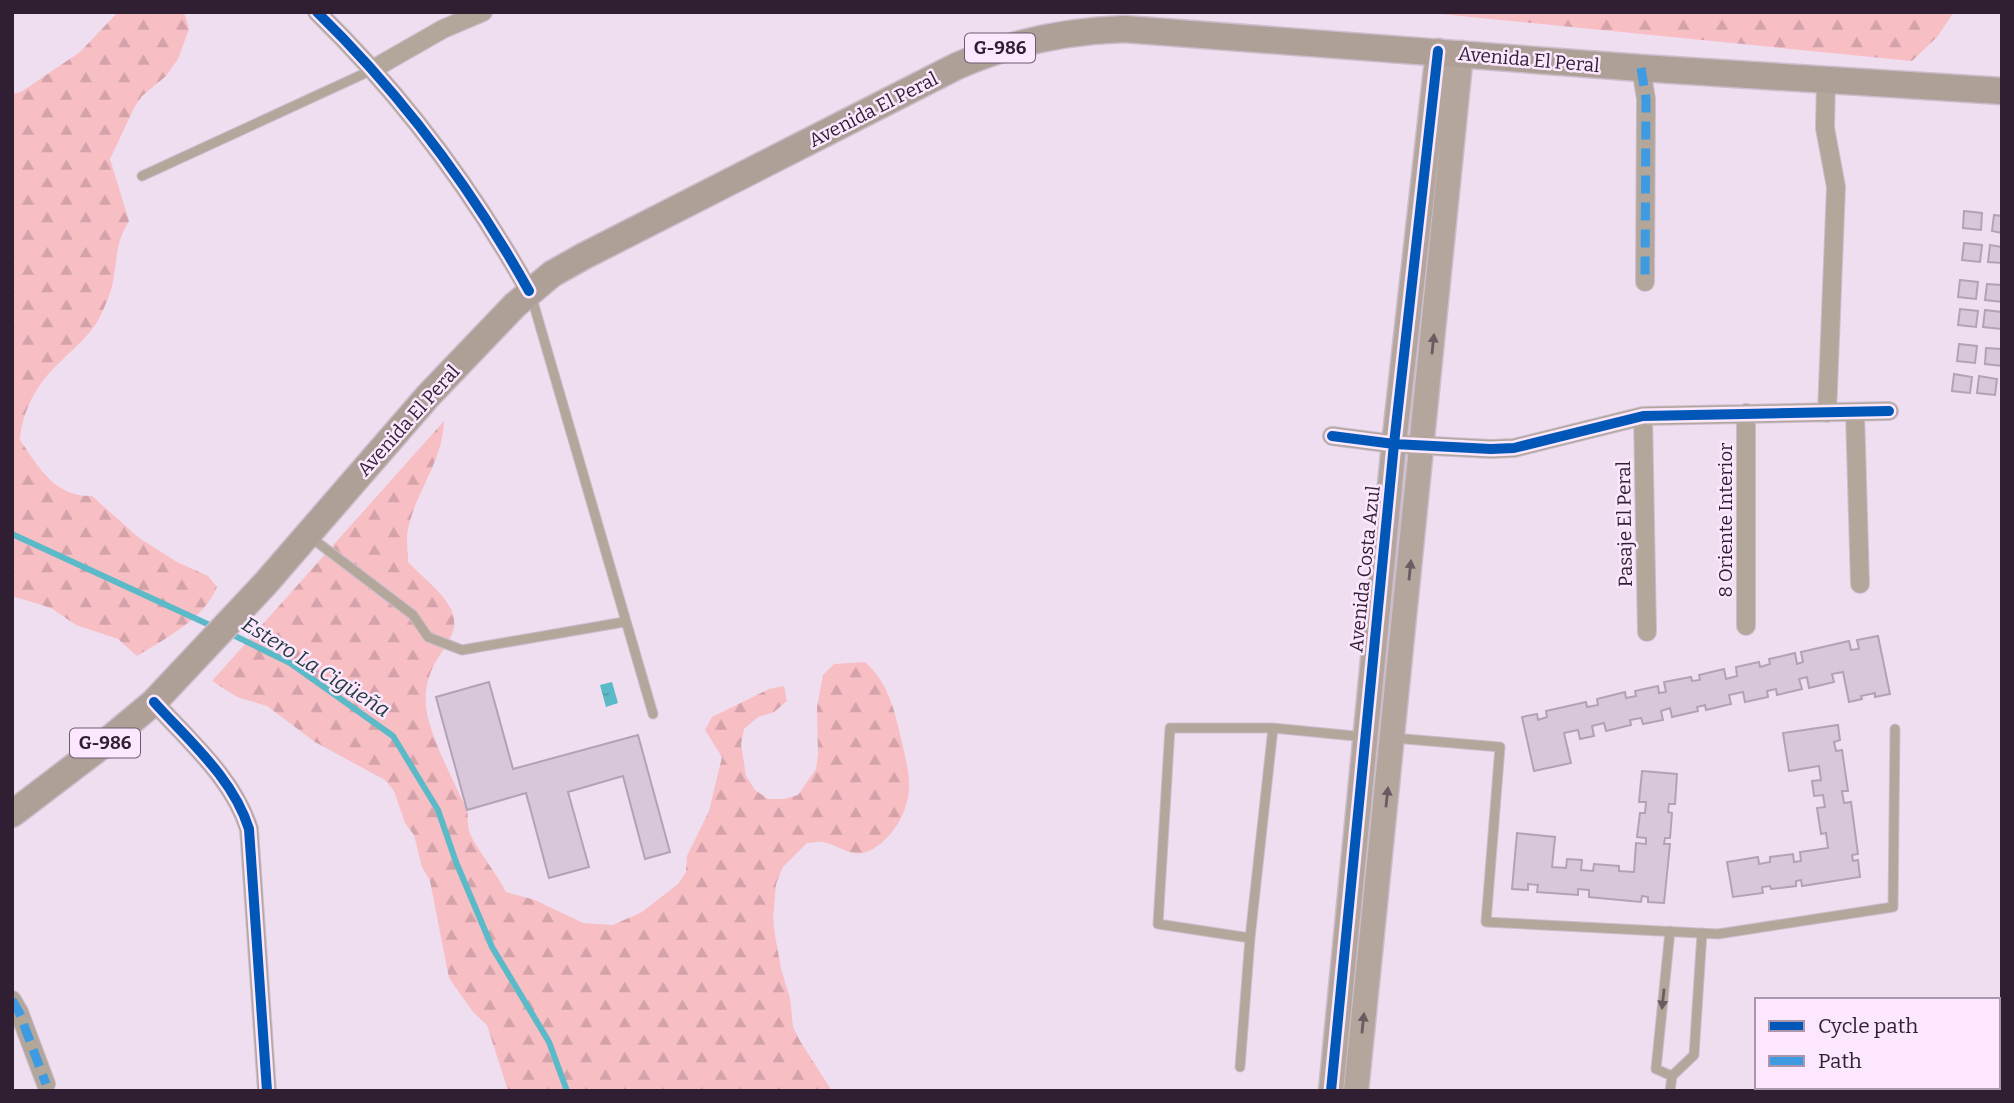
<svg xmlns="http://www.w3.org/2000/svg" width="2014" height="1103" viewBox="0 0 2014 1103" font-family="Bitter,serif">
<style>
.forest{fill:url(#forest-firs)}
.water{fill:url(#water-ripples)}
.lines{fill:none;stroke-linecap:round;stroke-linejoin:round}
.stream{stroke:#5bbac7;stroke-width:6}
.building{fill:#d8c7da;stroke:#b2a2b4;stroke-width:2}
.lane-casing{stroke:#cbbdcc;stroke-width:11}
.street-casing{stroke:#cbbdcc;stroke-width:20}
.secondary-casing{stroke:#cbbdcc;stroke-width:27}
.primary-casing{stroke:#cbbdcc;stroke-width:29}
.lane{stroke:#b3a79c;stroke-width:9}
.street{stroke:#b3a79c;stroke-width:18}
.secondary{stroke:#b4a69d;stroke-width:24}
.primary{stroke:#ae9f97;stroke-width:26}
.quiet{stroke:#3e9be2;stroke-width:9;stroke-dasharray:18 9;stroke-linecap:butt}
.cycleway-casing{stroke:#fce7fe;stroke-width:15}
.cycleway{stroke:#0057b8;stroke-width:10}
.oneway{fill:#6b5b63}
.oneway2{fill:#6b5c62}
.labels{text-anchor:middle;stroke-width:5;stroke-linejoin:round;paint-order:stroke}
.shield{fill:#fce7fe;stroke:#6d5a70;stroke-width:2}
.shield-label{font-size:18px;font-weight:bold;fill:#301e33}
.street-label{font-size:19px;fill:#301e33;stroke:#fce7fe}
.water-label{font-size:21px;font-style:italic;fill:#1f3a3d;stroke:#fce7fe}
</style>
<defs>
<pattern id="forest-firs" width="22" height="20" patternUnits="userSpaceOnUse" patternTransform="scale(1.75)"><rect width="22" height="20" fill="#f7bec4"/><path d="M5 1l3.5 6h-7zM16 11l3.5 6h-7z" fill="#d4a3a9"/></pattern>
<pattern id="water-ripples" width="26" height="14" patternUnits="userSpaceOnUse" patternTransform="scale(1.75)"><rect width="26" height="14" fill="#5bbac7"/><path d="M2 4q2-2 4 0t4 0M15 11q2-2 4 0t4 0" fill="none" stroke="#4f9fab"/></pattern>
</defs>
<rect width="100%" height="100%" fill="#efdef0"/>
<path class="forest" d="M118,12H181L185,15L189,29L178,59L166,76L142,96L134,108L110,159L129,221C116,241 117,259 113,282C111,293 105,306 100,317C90,336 72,350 57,365C37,384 22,411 20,440C39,468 55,497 92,496L139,538L177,562L208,576L217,587C204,619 166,638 137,656L118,639L76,625L51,608L12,596V94L21,92L80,52Z
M1421,12H1954L1937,37L1912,61Z
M444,421C443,461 416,491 408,529C406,540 408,551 408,562C422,577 442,591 451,609C462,633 442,648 433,667C426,681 424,698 427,714C434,744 453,780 466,808C470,816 465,826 472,838C482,856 496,873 506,892L535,900L583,923L613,925L642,912L678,884L686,872L687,856L709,811L722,757L705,730L712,717L769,689L784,686L787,701L774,712L758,717L744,729L741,744L746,776L755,790L768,799H784L798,795L816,769L818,755L817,707L823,675L834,664L865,662C888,683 894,708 901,738C904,752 908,766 909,780C911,808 894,839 869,851C852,859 839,845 823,842C818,841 812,843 807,843L783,867L776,884L773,919L775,935L781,969L790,998L793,1027L800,1041L832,1091H508L487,1025L473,1012L449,978L430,881L422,867L414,835L405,823L394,791L385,780L315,742L267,706L237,697L212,681Z"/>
<path class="water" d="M612,682L618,703L606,707L600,685Z"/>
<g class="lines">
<path class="stream" d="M12,534L214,627
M227,632L290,663L393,736L438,810L456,862L492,947L549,1042L567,1091"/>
</g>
<path class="building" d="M1964,211L1982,213L1981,230L1963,228Z
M1994,215L2002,216V233L1992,231Z
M1964,243L1982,245L1980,262L1962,260Z
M1990,245L2002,247V263L1988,262Z
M1960,280L1978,282L1976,299L1958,297Z
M1987,284L2002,285V302L1985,300Z
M1960,309L1978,311L1976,327L1958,325Z
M1985,310L2002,312L2001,329L1983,327Z
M1959,344L1977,346L1975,363L1957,361Z
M1986,348L2002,349V366L1985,364Z
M1954,374L1972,377L1970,393L1952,391Z
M1979,376L1997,379L1995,395L1977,393Z
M1878,636L1890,694L1875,697V693L1861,696L1862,699L1849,702L1843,672L1832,674L1834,682L1809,688L1807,677L1799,679L1802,689L1777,695L1776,689L1767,691L1768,697L1745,702L1743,692L1729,695L1731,704L1706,710L1705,705L1697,707L1698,711L1672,717L1670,708L1661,711L1663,720L1643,724L1641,718L1630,720L1631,725L1606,731L1604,723L1592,726L1594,736L1580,739L1578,730L1564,733L1571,763L1534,771L1522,717L1537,714L1538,720L1547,717L1546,711L1586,702L1587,707L1598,705L1597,699L1625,692L1626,698L1636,696L1635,691L1658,686L1659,693L1666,692L1664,682L1691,677L1692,681L1700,680L1699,675L1724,669L1726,679L1737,676L1736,667L1759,662L1760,667L1770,664L1769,659L1795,653L1797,664L1803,662L1801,652L1849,641L1851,650L1859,649L1857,640Z
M489,682L513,769L638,735L670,852L645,859L623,776L568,792L589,867L549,878L526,793L467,810L436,697Z
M1838,725L1840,740L1834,742L1836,751L1842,750L1848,791H1842L1844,803L1851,802L1858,854L1852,855L1853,861L1858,860L1860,877L1802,886L1801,880L1796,881V886L1771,889L1770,886L1762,887L1763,893L1733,897L1727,862L1758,857L1759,864L1770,862V857L1793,854L1794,862L1801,861L1800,852L1828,848L1826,833L1821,834L1817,808L1825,807L1823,795L1814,796L1812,781L1821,780L1819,766L1789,771L1783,733Z
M1642,771L1677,774L1675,804H1669L1668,812L1672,813L1670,838H1665L1664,844H1670L1664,903L1648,902V897L1642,896L1641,902L1589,897V890L1578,889V895L1537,892L1538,885L1528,884V890L1512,889L1517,833L1555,837L1552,867L1566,868L1567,859L1582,860L1581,870L1593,871L1594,864L1619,866V871L1634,872L1636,843L1646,844V838L1637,837L1640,813H1645L1646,802H1639Z"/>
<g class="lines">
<defs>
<path id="lane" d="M142,176L372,70
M531,295L653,714
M309,536L413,615L428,637L462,650L624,622
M1394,738L1500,747L1486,922L1718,934L1893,907L1895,729
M1670,931L1656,1069L1672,1076L1694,1055L1702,933
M1250,938L1158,924L1170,728H1273L1365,737
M1240,1067L1250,938L1273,728
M1670,1091L1672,1076"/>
<path id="street" d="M317,12C402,95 471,187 529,291
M1641,68L1646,99L1645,282
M373,69L443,29L483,12
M1826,80L1825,128L1836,187L1827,413
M1855,413L1860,584
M1643,416L1647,632
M1332,436L1394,444L1491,449L1514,448L1643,416L1889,411
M1746,626V413
M154,702C189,741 233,778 249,829L267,1091
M12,1000L19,1012L46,1084"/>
<path id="secondary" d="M1331,1091L1394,444L1438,51
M1356,1091L1461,53"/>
<path id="primary" d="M12,814L100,747L154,702L265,584L428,396L515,305L552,274L584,256L957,66C1011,42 1065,31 1124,29L1641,68L2002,91"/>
</defs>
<use href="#lane" class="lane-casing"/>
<use href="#street" class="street-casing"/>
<use href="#secondary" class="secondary-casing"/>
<use href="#primary" class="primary-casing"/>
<use href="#lane" class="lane"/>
<use href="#street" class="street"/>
<use href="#secondary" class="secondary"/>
<use href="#primary" class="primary"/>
<path class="quiet" d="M1641,68L1646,99L1645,282
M12,1000L19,1012L46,1084"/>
<defs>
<path id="cycleway" d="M317,12C402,95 471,187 529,291
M1332,436L1394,444L1491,449L1514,448L1643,416L1889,411
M154,702C189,741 233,778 249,829L267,1091
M1331,1091L1394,444L1438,51"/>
</defs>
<use href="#cycleway" class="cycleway-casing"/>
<use href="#cycleway" class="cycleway"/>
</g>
<defs><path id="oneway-solid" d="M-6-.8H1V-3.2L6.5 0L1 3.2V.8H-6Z" transform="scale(1.75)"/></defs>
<g class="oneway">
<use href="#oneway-solid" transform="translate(1433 344) rotate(-84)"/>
<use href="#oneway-solid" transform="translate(1410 570) rotate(-84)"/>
<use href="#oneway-solid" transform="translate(1387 797) rotate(-84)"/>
<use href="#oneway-solid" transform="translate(1363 1023) rotate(-84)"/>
</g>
<use class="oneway2" href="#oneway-solid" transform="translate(1663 999) rotate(96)"/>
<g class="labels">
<g class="shield">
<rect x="965" y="33.5" width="70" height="29" rx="5"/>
<rect x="70" y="728.5" width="70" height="29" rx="5"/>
</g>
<g class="shield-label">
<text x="1000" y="54">G-986</text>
<text x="105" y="749">G-986</text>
</g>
<g class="street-label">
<text transform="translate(1529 59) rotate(5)" y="7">Avenida El Peral</text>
<text transform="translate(873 109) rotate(-27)" y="7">Avenida El Peral</text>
<text transform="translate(408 420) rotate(-48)" y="7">Avenida El Peral</text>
<text transform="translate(1725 520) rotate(-90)" y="7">8 Oriente Interior</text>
<text transform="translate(1624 524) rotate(-91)" y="7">Pasaje El Peral</text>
<text transform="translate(1364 569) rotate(-84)" y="7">Avenida Costa Azul</text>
</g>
<g class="water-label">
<text transform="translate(316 667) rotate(32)" y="7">Estero La Cigüeña</text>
</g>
</g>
<rect width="2014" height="1103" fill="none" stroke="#301e33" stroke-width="28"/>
<rect x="1755" y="998" width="245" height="91" fill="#fce7fe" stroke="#aa97ad" stroke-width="2"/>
<rect x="1769" y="1021" width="35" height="10" fill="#0057b8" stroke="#aa97ad" stroke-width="2"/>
<text x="1818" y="1033" font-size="21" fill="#301e33">Cycle path</text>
<rect x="1769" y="1056" width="35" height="10" fill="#3e9be2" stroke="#aa97ad" stroke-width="2"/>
<text x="1818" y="1068" font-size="21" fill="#301e33">Path</text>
</svg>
